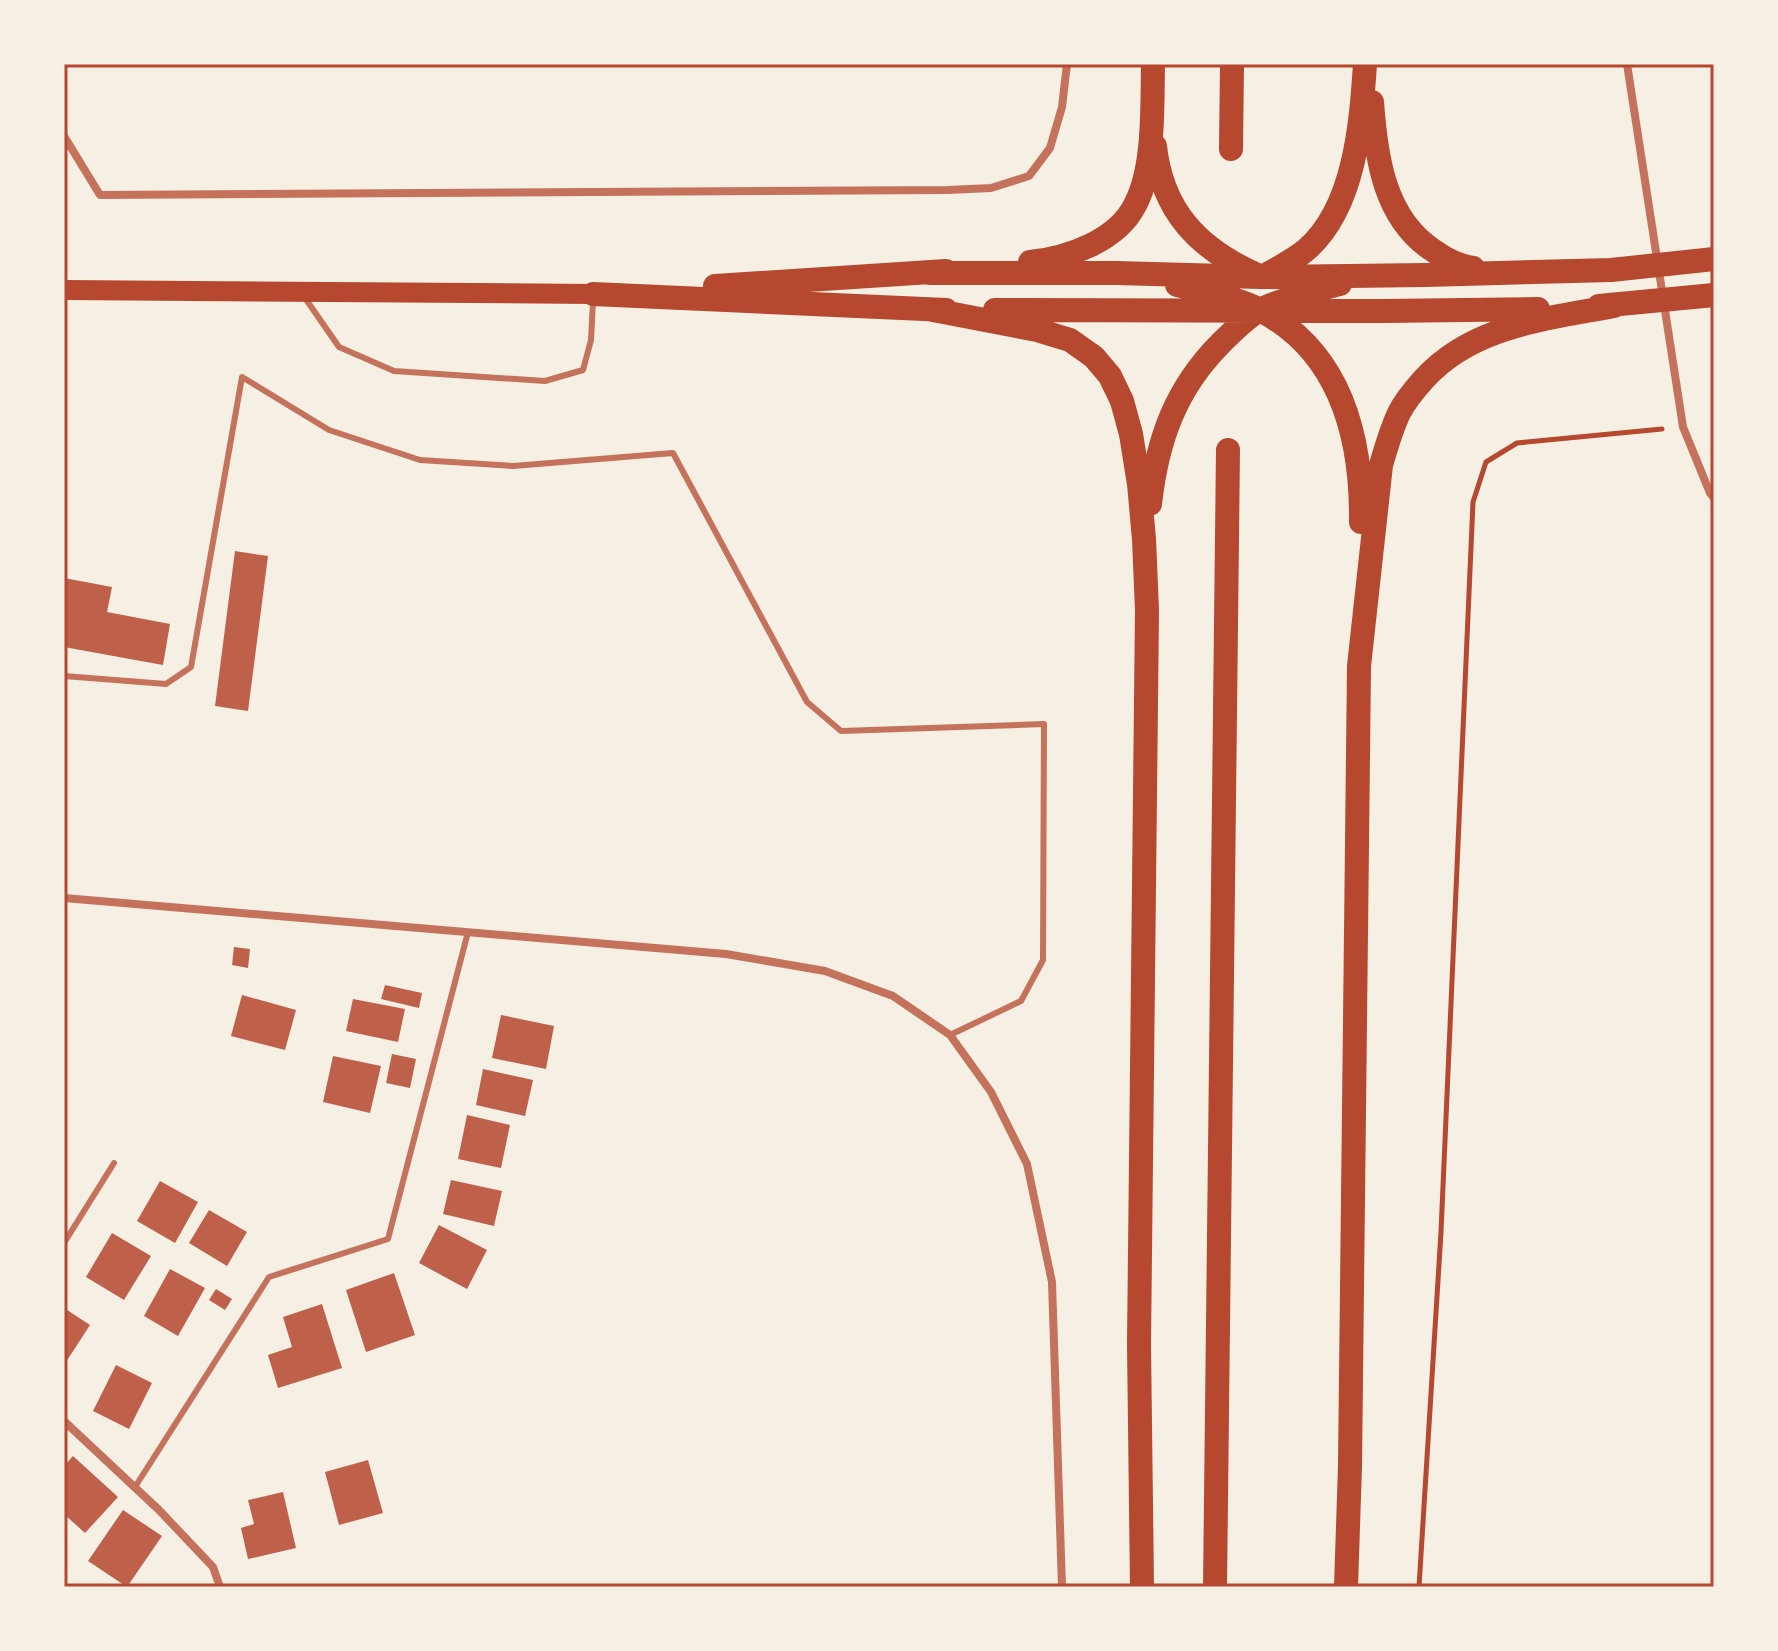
<svg xmlns="http://www.w3.org/2000/svg" width="1778" height="1651" viewBox="0 0 1778 1651" font-family="'DejaVu Sans',sans-serif">
<style>
.building{fill:#bf614a}
.lines{fill:none;stroke-linecap:round;stroke-linejoin:round}
.path{stroke:#b5482f;stroke-width:5}
.service{stroke:#c5725c;stroke-width:6}
.minor{stroke:#c5725c;stroke-width:8}
.primary{stroke:#b5482f;stroke-width:20}
.motorway{stroke:#b5482f;stroke-width:24}
.neatline{fill:none;stroke:#b5482f;stroke-width:3}
</style>
<rect width="100%" height="100%" fill="#f6efe4"/>
<path class="building" d="M235,551L268,556L248,711L215,706Z
M64,578L112,587L107,612L170,624L163,665L64,647Z
M234,947L250,949L248,968L232,965Z
M385,985L422,993L419,1008L381,999Z
M242,995L296,1010L285,1050L231,1036Z
M353,999L405,1009L398,1042L346,1031Z
M501,1015L554,1026L546,1069L492,1058Z
M392,1054L416,1059L410,1088L386,1083Z
M333,1056L381,1066L370,1113L323,1102Z
M483,1069L533,1080L525,1116L476,1105Z
M467,1115L510,1125L501,1168L458,1159Z
M451,1180L502,1191L494,1226L443,1214Z
M160,1181L198,1202L175,1243L137,1221Z
M209,1210L247,1232L227,1266L189,1243Z
M439,1225L487,1250L467,1289L419,1263Z
M112,1233L151,1256L124,1300L86,1277Z
M170,1269L205,1288L178,1336L144,1316Z
M394,1273L415,1335L366,1352L346,1290Z
M216,1289L232,1299L225,1310L209,1300Z
M322,1304L342,1368L278,1388L268,1355L292,1347L283,1317Z
M64,1308L90,1325L64,1365Z
M116,1365L152,1383L129,1429L93,1411Z
M73,1456L118,1497L85,1533L64,1514V1466Z
M368,1460L383,1513L339,1525L325,1472Z
M283,1492L296,1548L248,1559L241,1528L254,1524L248,1500Z
M123,1510L162,1536L127,1587L88,1561Z"/>
<g class="lines">
<path class="path" d="M1419,1587L1441,1232L1473,502L1486,462L1517,443L1662,429"/>
<path class="service" d="M305,298L339,347L394,371L545,381L583,370L591,340L593,301
M64,676L166,684L191,667L242,377L329,430L420,460L513,466L673,453L807,702L841,731L1044,724L1043,960L1021,1001L950,1035
M64,1243L114,1163
M135,1487L269,1277L388,1239L468,932"/>
<path class="minor" d="M1627,64L1683,427L1710,493L1714,498
M64,136L100,195L948,190L991,188L1029,176L1050,148L1062,107L1067,64
M64,898L726,954L825,971L893,996L950,1035L991,1092L1027,1164L1052,1282L1062,1587
M64,1421L159,1510L213,1567L220,1587"/>
<path class="primary" d="M64,290L593,294"/>
<path class="motorway" d="M1372,102C1376,157 1384,219 1434,251C1445,259 1459,266 1473,268
M1155,146C1162,211 1198,248 1255,274
M1231,149L1232,64
M1030,262C1068,258 1117,241 1135,205C1155,168 1152,105 1153,64
M930,273H1116L1261,277L1425,275L1611,270L1714,259
M1264,276C1278,268 1294,260 1306,250C1355,208 1361,124 1365,64
M1177,285C1204,292 1235,297 1260,310C1341,352 1362,438 1361,522
M715,286L946,271
M593,294L946,310
M1599,306L1714,295
M933,310L1037,330L1070,340L1094,357L1110,376L1122,401L1131,434L1139,484L1144,539L1147,610L1139,1344L1142,1587
M995,310L1383,311L1538,309
M1150,504C1157,441 1175,389 1221,343C1232,332 1244,320 1258,311C1278,300 1317,290 1340,284
M1215,1587L1228,450
M1346,1587L1350,1466L1359,666L1381,465C1386,448 1391,430 1399,413C1405,401 1415,389 1424,379C1473,325 1547,319 1614,306"/>
</g>
<rect width="1778" height="1651" fill="none" stroke="#f6efe4" stroke-width="132"/>
<rect x="66" y="66" width="1646" height="1519" class="neatline"/>
</svg>
